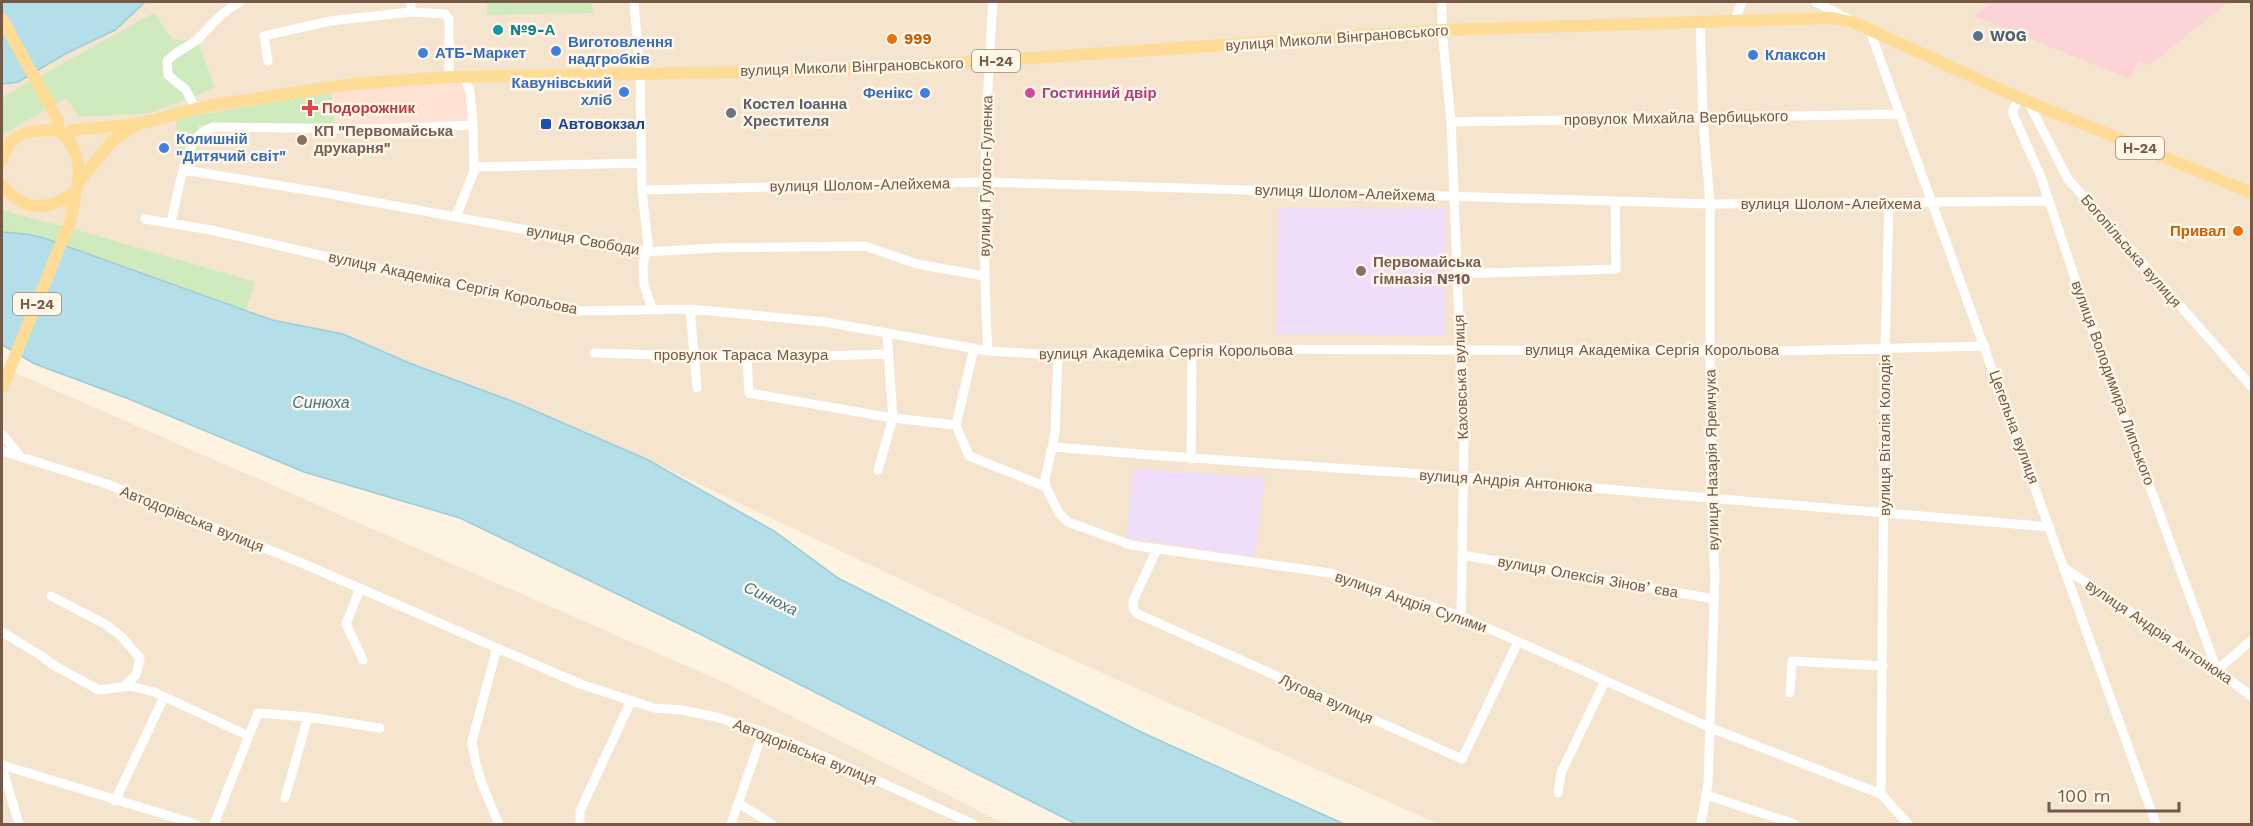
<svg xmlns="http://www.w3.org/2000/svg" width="2253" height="826" viewBox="0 0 2253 826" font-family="'Work Sans',sans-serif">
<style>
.residential{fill:#f5e5ce}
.commercial{fill:#ffe2d3}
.education{fill:#f0ddf9}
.medical{fill:#fcd3d6}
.green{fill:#cfebbe}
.water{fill:#b4dee8;stroke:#9acdda;stroke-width:1.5}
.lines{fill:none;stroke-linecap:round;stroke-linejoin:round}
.minor{stroke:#fff;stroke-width:9}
.major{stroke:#ffdc96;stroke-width:12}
.culture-dot{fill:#0f9aa8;stroke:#fff7e8;stroke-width:2}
.service-dot{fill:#5c6f8a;stroke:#fff7e8;stroke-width:2}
.food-dot{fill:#e8710a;stroke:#fff7e8;stroke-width:2}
.shop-dot{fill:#3f7fe0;stroke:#fff7e8;stroke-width:2}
.hotel-dot{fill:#d1479c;stroke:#fff7e8;stroke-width:2}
.health-dot{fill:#e0444e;stroke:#fff7e8;stroke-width:2}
.worship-dot{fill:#6b7280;stroke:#fff7e8;stroke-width:2}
.transit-dot{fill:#1a4fb4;stroke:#fff7e8;stroke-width:2}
.education-dot{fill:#8d6e63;stroke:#fff7e8;stroke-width:2}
.labels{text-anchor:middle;stroke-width:5;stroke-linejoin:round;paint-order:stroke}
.shield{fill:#fff7e8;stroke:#9e8877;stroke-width:1.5}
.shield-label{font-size:14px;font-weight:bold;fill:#755946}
.culture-label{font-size:15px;font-weight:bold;fill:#0d838f;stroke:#fff7e8;text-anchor:start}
.service-label{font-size:15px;font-weight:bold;fill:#4e5e75;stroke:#fff7e8;text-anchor:start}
.street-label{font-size:15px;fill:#755946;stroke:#fff7e8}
.food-label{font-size:15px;font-weight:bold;fill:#c56008;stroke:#fff7e8;text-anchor:start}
.shop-label{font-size:15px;font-weight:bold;fill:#366cbe;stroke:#fff7e8;text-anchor:start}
.hotel-label{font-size:15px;font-weight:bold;fill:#b23c85;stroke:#fff7e8;text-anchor:start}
.worship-label{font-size:15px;font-weight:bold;fill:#5b616d;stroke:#fff7e8;text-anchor:start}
.health-label{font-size:15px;font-weight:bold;fill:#be3a42;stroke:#fff7e8;text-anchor:start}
.transit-label{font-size:15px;font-weight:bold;fill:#164399;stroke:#fff7e8;text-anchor:start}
.education-label{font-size:15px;font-weight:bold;fill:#785e54;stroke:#fff7e8;text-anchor:start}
.water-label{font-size:16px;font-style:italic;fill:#3f7a8b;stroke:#fff7e8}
</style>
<rect width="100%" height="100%" fill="#fdf3e0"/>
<path class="residential" d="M145,2H2251V824H1438L1027,639L646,459L517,403L409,363L343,334L272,320L16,232H2V84L18,82L65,54L115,30Z
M2,367L730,685L1005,824H2Z"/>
<path class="commercial" d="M461,83L467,93L472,122L336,126L333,93L385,87Z"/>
<path class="education" d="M1278,208L1446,209L1445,336L1276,334Z
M1133,468L1265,478L1254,557L1126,538Z"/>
<path class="medical" d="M1992,2H2228L2150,65L2139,60L2130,79L1974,16Z"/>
<path class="green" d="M487,2H592L593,13L487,15Z
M154,13L172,39L198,42L215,88L150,113L79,117L66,98L2,135V97Z
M331,92L335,127L199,125L198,159H179L176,119Z
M2,210L91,234L255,282L246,310L75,248L26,234L2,232Z"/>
<path class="water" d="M2,2H145L115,30L65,54L18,82L2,84Z
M2,232L26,234L44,238L272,320L343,334L409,363L517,403L646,459L774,531L838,578L1141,732L1344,824H1076L700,634L460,518L304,472L129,399L35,364L2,345Z"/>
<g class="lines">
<path class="minor" d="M411,2V12L445,14L449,19V77
M634,2L640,72L642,190L648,245L643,264L644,285L652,308
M1442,2V30L1451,122L1464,442L1461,616
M1816,2L1848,19
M1700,22L1703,118L1710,204V466L1715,577L1708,784L1701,824
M1734,22L1742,2
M1870,31L2156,824
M268,61L264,36L330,21L411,12
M463,77L470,91L473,125
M2019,98L2012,112L2041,177L2091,326L2217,670L2252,640
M2028,102L2068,179L2252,387
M196,109L186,90L168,75L167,61C176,51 189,47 198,39C213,24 221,12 240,2
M1451,122L1901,114
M474,167L641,163
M184,170L325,193L646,252L714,248L865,246L917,264L984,276
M642,190L985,182L1710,204L2049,201
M145,219L211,230L427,280L578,311L690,309L825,322L988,351L1058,355L1192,349L1778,351L1985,346
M171,222C177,197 182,164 194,142C198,134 205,130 213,127L376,129L473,125L474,171L456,217
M1457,274L1616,269L1615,201
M690,309L697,388
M974,348L956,425L969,456L1046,487
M988,351C981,234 985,118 993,2
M594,353L753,358L889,354
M1058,355L1055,434L1045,479L1046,487L1059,513L1068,522L1131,545L1330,573L1461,616L1711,728L1881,794L1908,824
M747,358L749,393L893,418L956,425
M2,434L21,457
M1054,447C1191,459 1328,467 1464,477C1660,492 1855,510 2050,527
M2,451L107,484L304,564L580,684L654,708L682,710L716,717L763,732L825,757L973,824
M1191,459L1192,349
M878,470L893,418L887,334
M1157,549L1133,601V609L1138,614L1462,759L1518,642
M1462,555L1714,599
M2066,569L2217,670L2252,697
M360,588L346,624L363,660
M51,596L105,624L121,636L140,658L136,675L124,686
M2,632L40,655L55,666L99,690L131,686L154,692L249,736
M497,648L472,741C475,771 487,797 499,824
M1790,693L1792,661L1883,666
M2,765L196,824
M2,767L19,824
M1558,793L1561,773L1605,681
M1881,794L1885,348L1889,204
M1706,795L1795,824
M285,798L308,717
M115,801L164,697
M740,804L772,824
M214,824L258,713L308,717L380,728
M580,824V811L631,701
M731,824L763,732"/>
<path class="major" d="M2,19L53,111L58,122V130
M65,134L73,130L139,124L207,106L352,84L449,77L809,71L989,61L1442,30L1832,18L1855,23L2019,98L2252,193
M2,161C8,131 32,130 58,130C77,143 83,169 76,191C50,212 23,212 2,185
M79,182L112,141L137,125
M2,388L71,219L76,191"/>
</g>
<circle class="culture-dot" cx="498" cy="30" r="6"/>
<circle class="service-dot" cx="1978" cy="36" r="6"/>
<g class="food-dot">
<circle cx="892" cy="39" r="6"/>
<circle cx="2238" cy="231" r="6"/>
</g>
<g class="shop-dot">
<circle cx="556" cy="51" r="6"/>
<circle cx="423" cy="53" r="6"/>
<circle cx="1753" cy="55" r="6"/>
<circle cx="624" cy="92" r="6"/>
<circle cx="925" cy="93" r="6"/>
<circle cx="164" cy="148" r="6"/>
</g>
<circle class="hotel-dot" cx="1030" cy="93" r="6"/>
<path class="health-dot" d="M307 99h6v6h6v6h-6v6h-6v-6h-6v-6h6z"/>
<circle class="worship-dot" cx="731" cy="113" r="6"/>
<rect class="transit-dot" x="540" y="118" width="12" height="12" rx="3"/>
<g class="education-dot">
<circle cx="302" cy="140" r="6"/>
<circle cx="1361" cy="271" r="6"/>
</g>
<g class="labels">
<g class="shield">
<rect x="972" y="50" width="48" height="22" rx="4.5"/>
<rect x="2116" y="137" width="48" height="22" rx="4.5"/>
<rect x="13" y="293" width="48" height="22" rx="4.5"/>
</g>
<g class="shield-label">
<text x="996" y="66">Н-24</text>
<text x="2140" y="153">Н-24</text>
<text x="37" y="309">Н-24</text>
</g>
<g class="culture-label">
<text x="510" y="35">№9-А</text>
</g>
<g class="service-label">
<text x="1990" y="41">WOG</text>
</g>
<g class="street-label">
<text transform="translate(1337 38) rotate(-4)" y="5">вулиця Миколи Вінграновського</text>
<text transform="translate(852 67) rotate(-2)" y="5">вулиця Миколи Вінграновського</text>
<text transform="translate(1676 118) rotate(-1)" y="5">провулок Михайла Вербицького</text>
<text transform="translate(986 176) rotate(-89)" y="5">вулиця Гулого-Гуленка</text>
<text transform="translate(860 185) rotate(-1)" y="5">вулиця Шолом-Алейхема</text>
<text transform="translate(1345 193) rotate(2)" y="5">вулиця Шолом-Алейхема</text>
<text x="1831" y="209">вулиця Шолом-Алейхема</text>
<text transform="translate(583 240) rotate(10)" y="5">вулиця Свободи</text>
<text transform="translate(2131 251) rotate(49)" y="5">Богопільська вулиця</text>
<text transform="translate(453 283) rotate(12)" y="5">вулиця Академіка Сергія Корольова</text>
<text x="1652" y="355">вулиця Академіка Сергія Корольова</text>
<text transform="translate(1166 352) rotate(-1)" y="5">вулиця Академіка Сергія Корольова</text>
<text x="741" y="360">провулок Тараса Мазура</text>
<text transform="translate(1461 377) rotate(-92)" y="5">Каховська вулиця</text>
<text transform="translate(2113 383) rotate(70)" y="5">вулиця Володимира Липського</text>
<text transform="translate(2014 427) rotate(70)" y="5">Цегельна вулиця</text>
<text transform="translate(1885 435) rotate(-90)" y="5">вулиця Віталія Колодія</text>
<text transform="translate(1712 460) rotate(-91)" y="5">вулиця Назарія Яремчука</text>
<text transform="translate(1506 481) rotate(4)" y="5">вулиця Андрія Антонюка</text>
<text transform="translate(192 519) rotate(22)" y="5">Автодорівська вулиця</text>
<text transform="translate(1588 577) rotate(10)" y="5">вулиця Олексія Зіновʼєва</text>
<text transform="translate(1411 602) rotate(19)" y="5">вулиця Андрія Сулими</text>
<text transform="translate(2159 632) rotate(34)" y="5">вулиця Андрія Антонюка</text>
<text transform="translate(1326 699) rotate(24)" y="5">Лугова вулиця</text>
<text transform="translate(805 752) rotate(22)" y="5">Автодорівська вулиця</text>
</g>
<g class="food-label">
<text x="904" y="44">999</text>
<text x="2226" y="236" text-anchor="end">Привал</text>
</g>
<g class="shop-label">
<text x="568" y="47">Виготовлення<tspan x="568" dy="17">надгробків</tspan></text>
<text x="435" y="58">АТБ-Маркет</text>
<text x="1765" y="60">Клаксон</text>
<text x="612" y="88" text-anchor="end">Кавунівський<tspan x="612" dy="17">хліб</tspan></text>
<text x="913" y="98" text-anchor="end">Фенікс</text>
<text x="176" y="144">Колишній<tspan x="176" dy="17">"Дитячий світ"</tspan></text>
</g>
<g class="hotel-label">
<text x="1042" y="98">Гостинний двір</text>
</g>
<g class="worship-label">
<text x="743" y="109">Костел Іоанна<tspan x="743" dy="17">Хрестителя</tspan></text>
</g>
<g class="health-label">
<text x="322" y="113">Подорожник</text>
</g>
<g class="transit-label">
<text x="558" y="129">Автовокзал</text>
</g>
<g class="education-label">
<text x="314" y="136">КП "Первомайська<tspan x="314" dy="17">друкарня"</tspan></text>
<text x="1373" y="267">Первомайська<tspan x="1373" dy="17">гімназія №10</tspan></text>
</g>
<g class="water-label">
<text x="321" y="408">Синюха</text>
<text transform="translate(771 598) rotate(26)" y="6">Синюха</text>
</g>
</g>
<rect width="2253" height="826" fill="none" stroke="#755946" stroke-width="6"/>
<path d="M2049 802v9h130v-9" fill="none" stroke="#755946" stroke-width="3"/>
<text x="2058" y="802" font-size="18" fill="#755946" stroke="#fff7e8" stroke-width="4.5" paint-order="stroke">100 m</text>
</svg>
